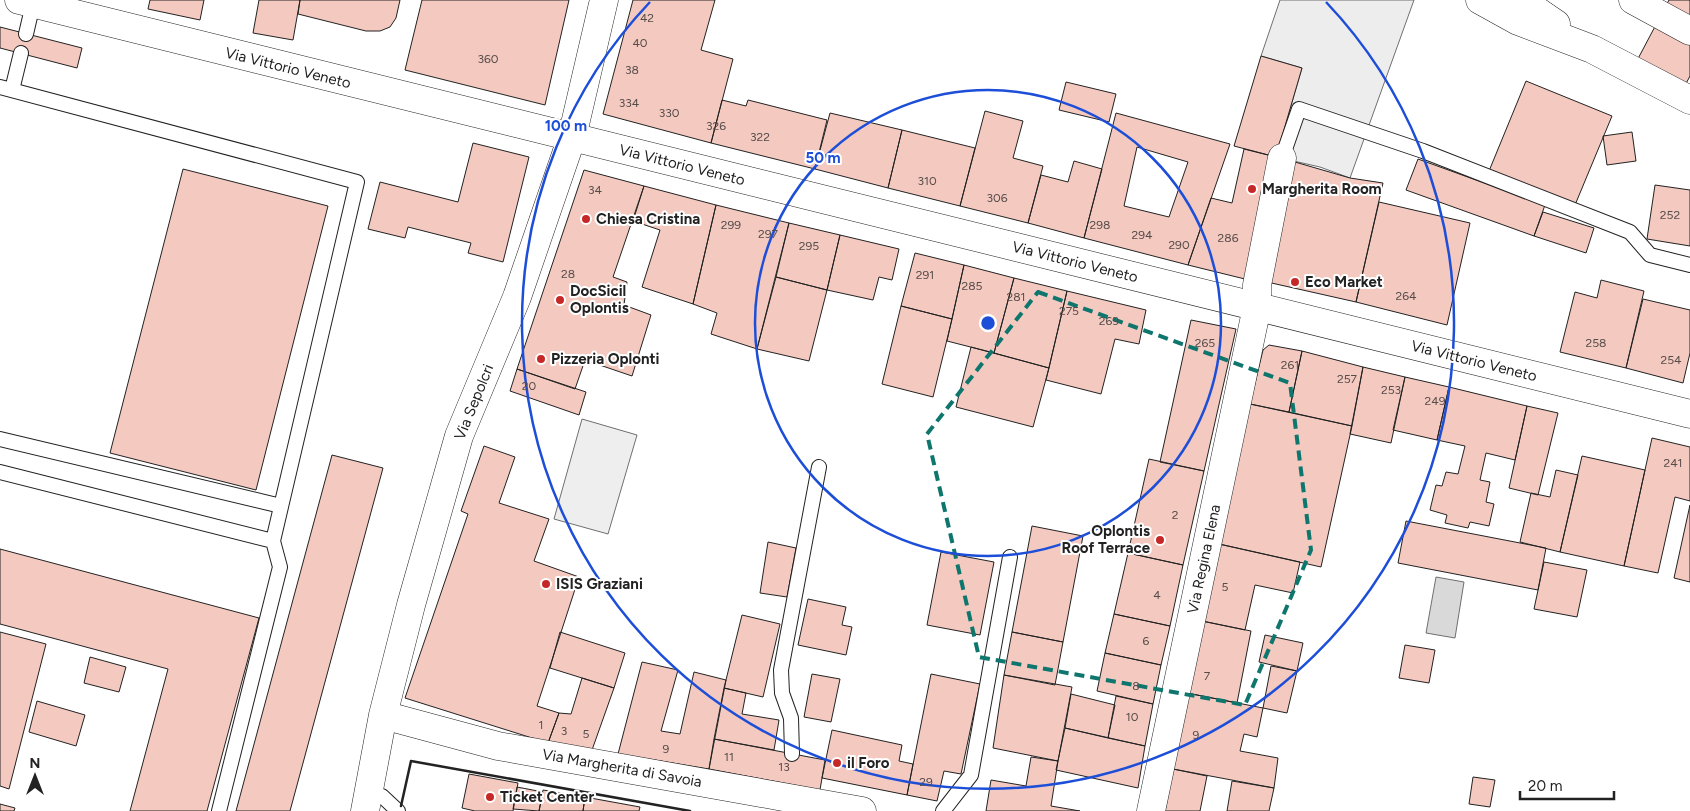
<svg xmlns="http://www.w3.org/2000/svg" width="1690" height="811" viewBox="0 0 1690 811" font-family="Figtree,sans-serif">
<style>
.green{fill:#eee;stroke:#6f6f6f}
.parking{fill:#ededed;stroke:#6f6f6f}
.water{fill:#d9d9d9;stroke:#6f6f6f}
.building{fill:#f3c9c0;stroke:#222;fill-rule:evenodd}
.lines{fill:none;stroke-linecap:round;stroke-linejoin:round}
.lane-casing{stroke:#222;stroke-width:16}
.street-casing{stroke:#222;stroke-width:29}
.secondary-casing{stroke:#222;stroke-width:29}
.primary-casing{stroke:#222;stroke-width:29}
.highway-casing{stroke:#222;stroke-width:29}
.lane{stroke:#fff;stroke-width:14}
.street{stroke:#fff;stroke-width:28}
.secondary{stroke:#fff;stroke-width:28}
.primary{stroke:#fff;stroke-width:28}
.highway{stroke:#fff;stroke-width:28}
.wall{stroke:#222;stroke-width:2.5}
.marked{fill:none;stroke:#0f766e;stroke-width:4;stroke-dasharray:10 6;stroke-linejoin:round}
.ring{fill:none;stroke:#1d4ed8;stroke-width:2.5}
.poi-dot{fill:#c62828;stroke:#fff;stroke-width:2}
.labels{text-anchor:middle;stroke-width:4;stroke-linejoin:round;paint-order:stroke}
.number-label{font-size:12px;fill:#564c4a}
.street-label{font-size:15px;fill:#222;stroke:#fff}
.poi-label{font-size:15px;font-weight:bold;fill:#222;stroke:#fff;text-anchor:start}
.centre{fill:#1d4ed8;stroke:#fff;stroke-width:2.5}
.ring-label{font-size:15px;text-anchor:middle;font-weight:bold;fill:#1d4ed8;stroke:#fff;stroke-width:4;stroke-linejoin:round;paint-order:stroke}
</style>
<rect width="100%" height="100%" fill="#fff"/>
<path class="green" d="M582,419L637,435L608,534L554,519Z"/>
<path class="parking" d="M1280,0H1414L1350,178L1320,167L1276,157L1302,68L1261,56Z"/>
<path class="water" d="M1436,577L1464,582L1455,638L1426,633Z"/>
<path class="building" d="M150,0H204L200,20L148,9Z
M259,0H300L293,40L253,33Z
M300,0H400L396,18L390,27L380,31H366L298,14Z
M422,0H569L545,105L405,70Z
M633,0H715L701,50L733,59L711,143L603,114Z
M1669,0H1690V76L1680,95L1632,70Z
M0,27L82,48L77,68L0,48Z
M1261,56L1302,68L1276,157L1234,146Z
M1526,81L1612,116L1575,205L1489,171Z
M1066,82L1116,94L1109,122L1059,110Z
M722,100L746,106L748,100L827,120L815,169L711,143Z
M985,111L1023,121L1013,158L1043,166L1028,223L960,206Z
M830,113L902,130L888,188L815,169Z
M1116,113L1230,144L1188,265L1084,238ZM1137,147L1188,162L1169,217L1124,206Z
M902,130L975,148L960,206L888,188Z
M1632,132L1636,161L1607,165L1603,136Z
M473,143L529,157L503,262L468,253L471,243L408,227L405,238L368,229L380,182L458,202Z
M1244,149L1276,157L1249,280L1188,265L1211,198L1232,203Z
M1418,159L1545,205L1534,236L1406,190Z
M1074,161L1102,169L1084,238L1028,223L1041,175L1068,182Z
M1295,162L1350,178L1383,183L1356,302L1267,282Z
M183,169L328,206L256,490L110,453Z
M584,170L644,186L613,277L627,282L624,305L651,315L632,376L585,360L575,389L517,369Z
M1655,185L1690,190V246L1647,239Z
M644,186L716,205L693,304L642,287L660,230L633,221Z
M1379,202L1470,223L1447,325L1356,302Z
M716,205L789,223L757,349L711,334L717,313L693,304Z
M1543,212L1594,228L1586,253L1534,236Z
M789,223L840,235L827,290L776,277Z
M840,235L899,249L892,280L879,277L873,300L827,290Z
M915,253L964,265L952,319L901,306Z
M964,265L1014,278L994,353L947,341Z
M776,277L827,290L809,361L757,349Z
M1014,278L1067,291L1049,368L994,353Z
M1601,280L1644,291L1626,368L1560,352L1575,292L1597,298Z
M1067,291L1146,310L1139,344L1115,339L1101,394L1046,380Z
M1643,299L1690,310V353L1683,383L1626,368Z
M901,306L952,319L933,397L882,384Z
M1191,320L1236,329L1204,471L1160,462Z
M1269,345L1302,351L1289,412L1250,404L1263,350Z
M971,347L1049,368L1033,427L956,407Z
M1302,351L1363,367L1352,426L1289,412Z
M1363,367L1405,377L1391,443L1350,434Z
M517,369L586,392L579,415L510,391Z
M1405,377L1449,387L1437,440L1393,430Z
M1449,387L1527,406L1515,460L1486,453L1480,480L1490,482L1486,502L1494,504L1489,526L1470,522L1468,528L1445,523L1447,515L1430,510L1436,485L1442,486L1446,472L1458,474L1465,446L1437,440Z
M1250,404L1352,426L1321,567L1219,544Z
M1527,406L1558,413L1538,495L1509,488Z
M1652,438L1690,447V501L1675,497L1658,573L1624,566Z
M484,446L515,457L499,503L549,519L534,561L579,577L537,706L559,713L548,743L405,698L468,514L461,511Z
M332,455L383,468L290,811H236Z
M1582,456L1645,470L1624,566L1560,552Z
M1149,459L1204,471L1183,565L1128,553Z
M1556,470L1578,475L1560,552L1520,542L1531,493L1550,497Z
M1690,505V582L1674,578Z
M1406,521L1546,548L1538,590L1398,563Z
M1032,526L1083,536L1063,642L1012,632Z
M768,542L796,548L787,597L760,593Z
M1219,544L1300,562L1293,593L1255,585L1245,630L1202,621Z
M0,549L259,618L207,811H130L168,669L0,624Z
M941,552L994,562L980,635L927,625Z
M1128,553L1183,565L1170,626L1114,614Z
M1544,562L1587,570L1577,617L1534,609Z
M808,599L846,607L842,625L852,627L846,655L798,645Z
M1114,614L1170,626L1161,665L1105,653Z
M742,615L780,624L763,697L724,688Z
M1202,621L1251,631L1237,703L1187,693Z
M0,632L46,644L9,789L0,786Z
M560,632L625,653L614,688L550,668Z
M1012,632L1063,642L1055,685L1004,675Z
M1265,635L1303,643L1297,671L1259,662Z
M1405,645L1435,650L1429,683L1399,678Z
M1105,653L1161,665L1153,704L1097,691Z
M90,657L126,667L119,692L84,683Z
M642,662L678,670L661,731L680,734L694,672L726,680L709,769L618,754Z
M1271,666L1297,671L1287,713L1263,708Z
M812,674L840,679L831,722L804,717Z
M931,674L980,684L961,774L944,771L937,801L907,795Z
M1004,675L1072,687L1058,761L993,748Z
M582,678L614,688L592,750L548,743L559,713L571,714Z
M724,688L746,693L742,714L779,720L774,750L714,739Z
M1187,693L1263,708L1257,737L1244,734L1240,751L1278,758L1274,788L1173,769Z
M1071,694L1115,705L1108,738L1065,728Z
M1116,696L1153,704L1145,746L1108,738Z
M37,701L85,715L76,746L29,732Z
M1065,728L1145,746L1138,788L1056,770Z
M832,730L902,745L899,761L913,764L907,795L822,778Z
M714,739L825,760L820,790L709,769Z
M1031,757L1058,761L1051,806L1080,811H986L991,780L1026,786Z
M1173,769L1207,776L1200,811H1165Z
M469,774L518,783L513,811H475L462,808Z
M1473,777L1495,780L1490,807L1469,804Z
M1232,781L1274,788L1269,811H1227Z
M517,787L543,792L539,811L513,809Z
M543,790L585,797L583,811H539Z
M585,797L640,807L639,811H583Z
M0,804L15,808L14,811H0Z"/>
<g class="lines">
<defs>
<path id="lane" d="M26,34L33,4
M0,87L357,182L273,541L280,567L219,811
M12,90L21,53
M1282,158L1299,109L1423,151L1630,232L1650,255L1690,265
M0,439L281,506
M0,472L273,541
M792,754L791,718L782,693L781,670L819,467
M368,793L382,796L398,811
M943,811L971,775L1010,557"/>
<path id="street" d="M383,715L498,746L862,811
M365,811L383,715L411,605L459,436L517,297L572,137
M1151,811L1257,307V285L1282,158"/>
<path id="secondary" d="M572,137L604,0"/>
<path id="primary" d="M19,0L1690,414"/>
<path id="highway" d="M1480,0L1518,21L1592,49L1690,100
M1521,0L1556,24
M1633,0L1690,31"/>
</defs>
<use href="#lane" class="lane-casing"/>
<use href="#street" class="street-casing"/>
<use href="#secondary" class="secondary-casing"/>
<use href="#primary" class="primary-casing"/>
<use href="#highway" class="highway-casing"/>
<use href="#lane" class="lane"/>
<use href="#street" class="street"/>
<use href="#secondary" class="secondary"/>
<use href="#primary" class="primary"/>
<use href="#highway" class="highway"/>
<path class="wall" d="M401,806L411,761L690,811"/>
</g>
<path class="marked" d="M1038,292L1290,383L1311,550L1245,705L979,657L927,434Z"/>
<g class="ring">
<circle cx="988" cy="323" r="233"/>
<path d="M1326 2A466 466 0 1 1 650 2"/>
</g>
<g class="poi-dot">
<circle cx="1252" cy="189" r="5"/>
<circle cx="586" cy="219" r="5"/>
<circle cx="1295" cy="282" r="5"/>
<circle cx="560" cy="300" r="5"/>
<circle cx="541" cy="359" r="5"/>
<circle cx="1160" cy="540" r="5"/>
<circle cx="546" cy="584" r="5"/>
<circle cx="837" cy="763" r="5"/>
<circle cx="490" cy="797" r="5"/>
</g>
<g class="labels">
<g class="number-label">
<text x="647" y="22">42</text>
<text x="640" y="47">40</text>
<text x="488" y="63">360</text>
<text x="632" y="74">38</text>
<text x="629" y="107">334</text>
<text x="669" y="117">330</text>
<text x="716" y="130">326</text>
<text x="760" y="141">322</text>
<text x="927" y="185">310</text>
<text x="595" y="194">34</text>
<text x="997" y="202">306</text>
<text x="1670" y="219">252</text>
<text x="731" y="229">299</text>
<text x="1100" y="229">298</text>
<text x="768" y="238">297</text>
<text x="1142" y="239">294</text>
<text x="1228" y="242">286</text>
<text x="1179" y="249">290</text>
<text x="809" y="250">295</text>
<text x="568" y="278">28</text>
<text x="925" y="279">291</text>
<text x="972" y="290">285</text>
<text x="1406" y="300">264</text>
<text x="1016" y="301">281</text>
<text x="1069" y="315">275</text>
<text x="1109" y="325">269</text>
<text x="1205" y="347">265</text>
<text x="1596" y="347">258</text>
<text x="1671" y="364">254</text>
<text x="1290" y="369">261</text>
<text x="1347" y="383">257</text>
<text x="529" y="390">20</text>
<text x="1391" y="394">253</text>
<text x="1435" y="405">249</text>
<text x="1673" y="467">241</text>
<text x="1175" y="519">2</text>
<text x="1225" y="591">5</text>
<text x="1157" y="599">4</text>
<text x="1146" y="645">6</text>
<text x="1207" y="680">7</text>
<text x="1136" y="690">8</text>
<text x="1132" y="721">10</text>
<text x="541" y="729">1</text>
<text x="564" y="735">3</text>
<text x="586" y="738">5</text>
<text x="1196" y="739">9</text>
<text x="666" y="753">9</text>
<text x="729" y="761">11</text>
<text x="784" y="771">13</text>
<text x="926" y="786">29</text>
</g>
<g class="street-label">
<text transform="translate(288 68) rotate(14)" y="5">Via Vittorio Veneto</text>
<text transform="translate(682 165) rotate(14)" y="5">Via Vittorio Veneto</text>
<text transform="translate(1075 262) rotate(14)" y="5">Via Vittorio Veneto</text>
<text transform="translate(1474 361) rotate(14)" y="5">Via Vittorio Veneto</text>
<text transform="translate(474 402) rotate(-68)" y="5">Via Sepolcri</text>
<text transform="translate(1204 559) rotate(-78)" y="5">Via Regina Elena</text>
<text transform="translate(622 768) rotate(10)" y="5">Via Margherita di Savoia</text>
</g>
<g class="poi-label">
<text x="1262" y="194">Margherita Room</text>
<text x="596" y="224">Chiesa Cristina</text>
<text x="1305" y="287">Eco Market</text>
<text x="570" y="296">DocSicil<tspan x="570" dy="17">Oplontis</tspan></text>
<text x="551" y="364">Pizzeria Oplonti</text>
<text x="1150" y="536" text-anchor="end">Oplontis<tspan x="1150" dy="17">Roof Terrace</tspan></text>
<text x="556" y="589">ISIS Graziani</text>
<text x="847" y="768">il Foro</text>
<text x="500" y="802">Ticket Center</text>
</g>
</g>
<circle cx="988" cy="323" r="8" class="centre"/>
<g class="ring-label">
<text x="566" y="131">100 m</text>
<text x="823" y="163">50 m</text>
</g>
<g transform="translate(35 776)" stroke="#ffffff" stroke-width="4" paint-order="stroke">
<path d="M0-4L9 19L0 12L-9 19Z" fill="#222222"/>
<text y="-8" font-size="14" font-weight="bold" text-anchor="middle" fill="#222222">N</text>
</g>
<path d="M1520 791v8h94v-8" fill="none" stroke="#222222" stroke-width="2.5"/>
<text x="1528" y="791" font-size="15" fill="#222222" stroke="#ffffff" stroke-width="4" paint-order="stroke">20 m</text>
</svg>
